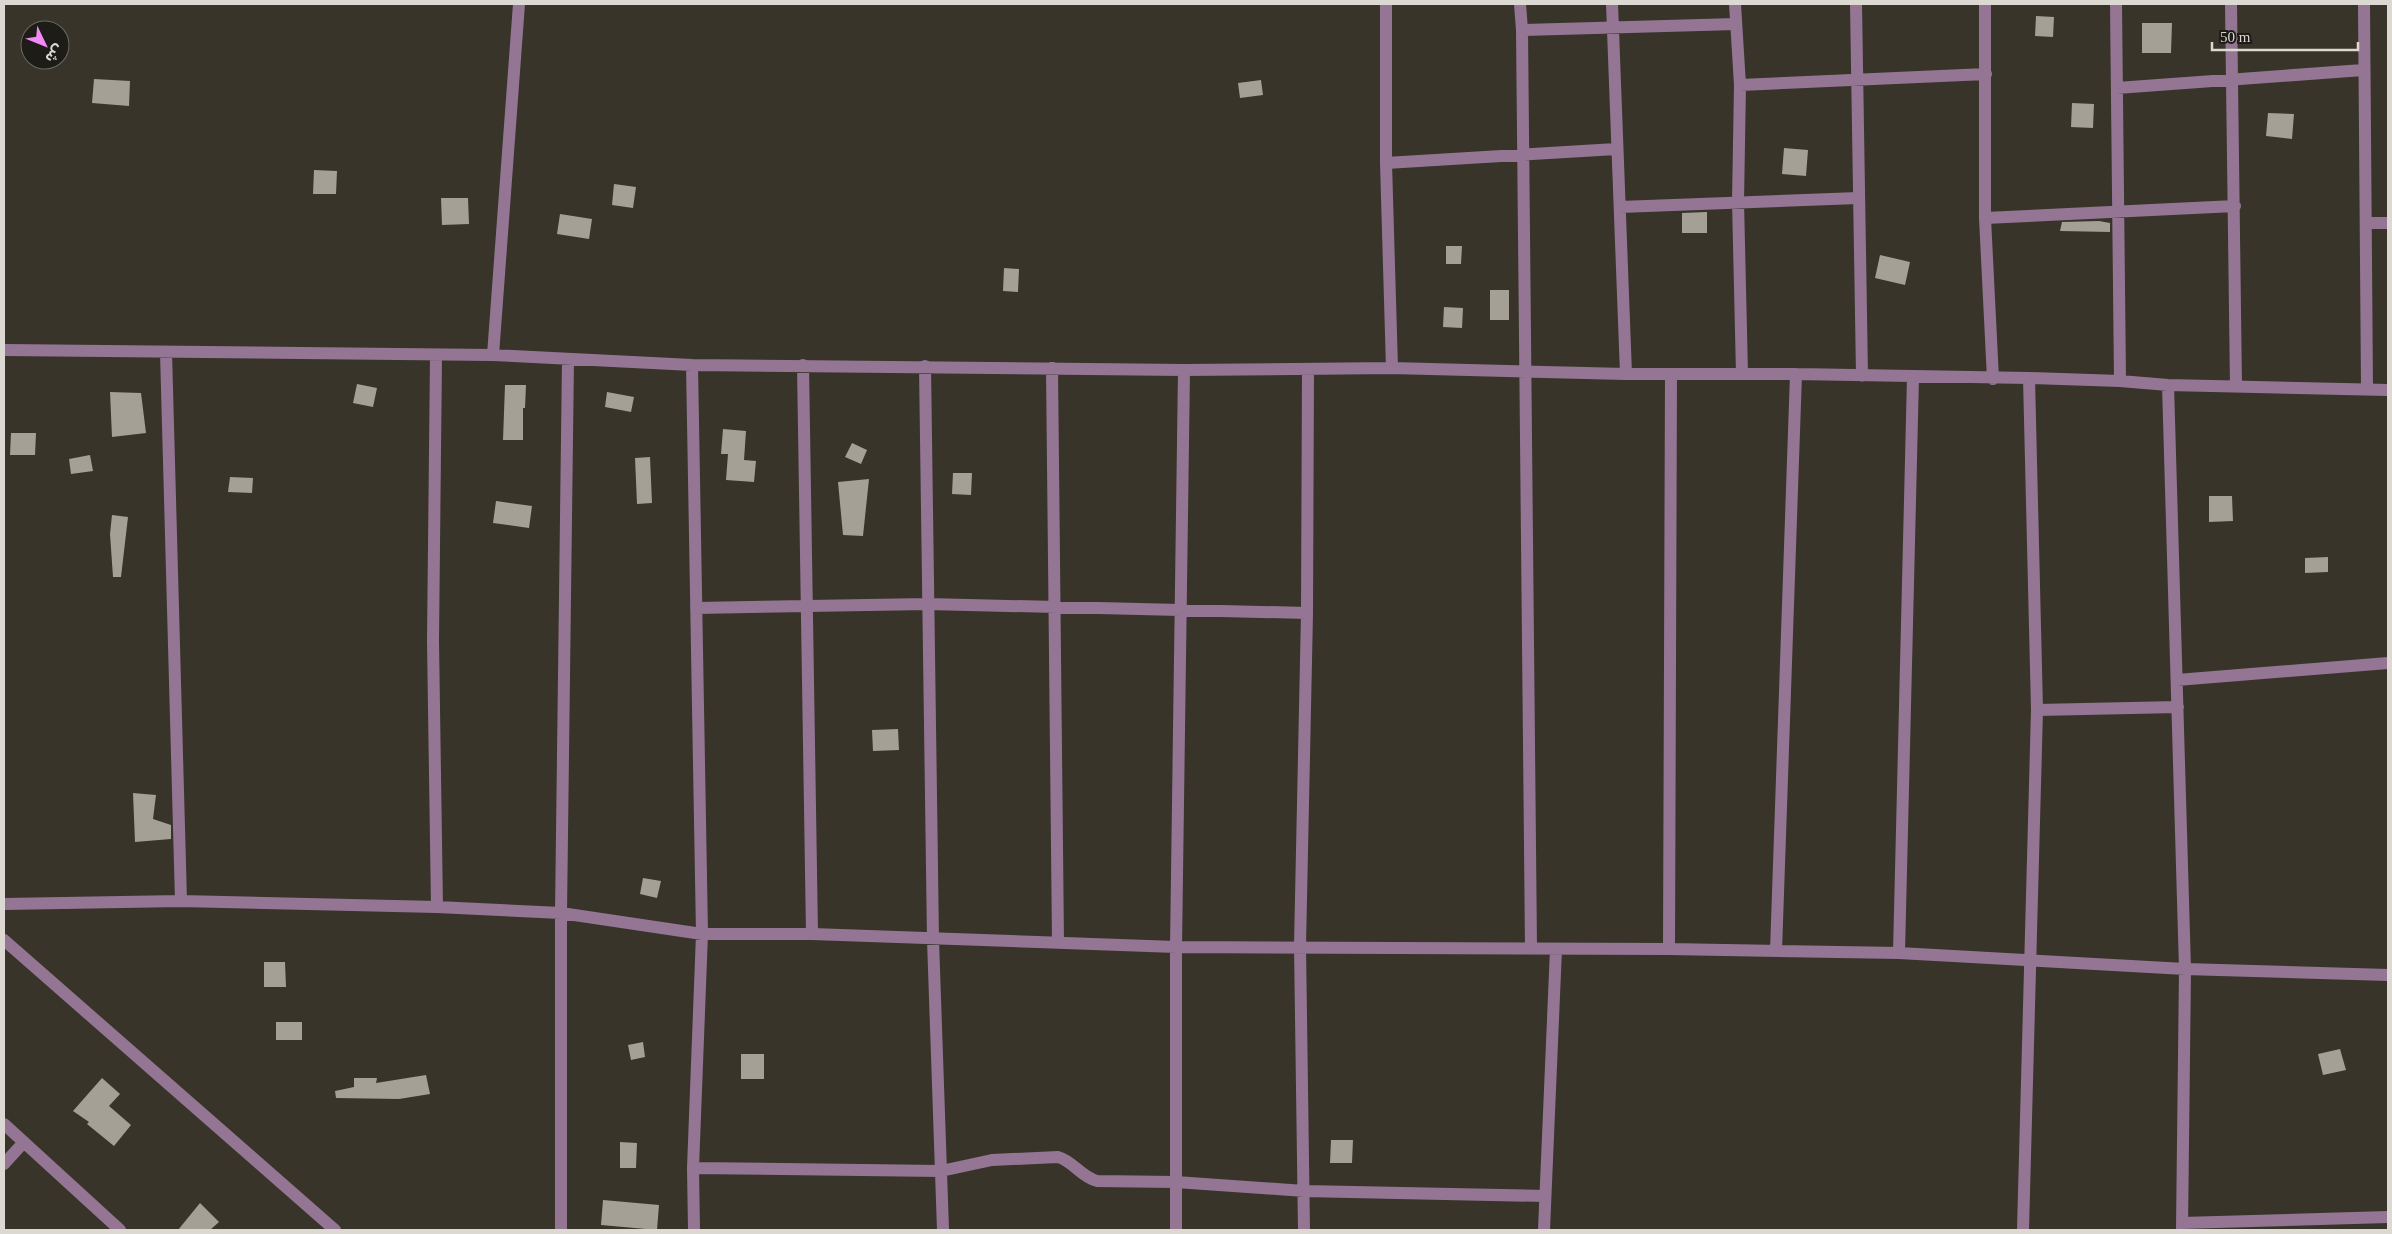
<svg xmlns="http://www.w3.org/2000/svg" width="2392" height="1234" viewBox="0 0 2392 1234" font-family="'Times New Roman','Noto Sans Arabic',serif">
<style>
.building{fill:#a5a095}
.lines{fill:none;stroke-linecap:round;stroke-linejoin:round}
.minor{stroke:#947694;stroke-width:12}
</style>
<rect width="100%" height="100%" fill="#38342a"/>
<path class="building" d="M2036,16L2054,17L2053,37L2035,36Z
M2142,23H2172L2171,53H2142Z
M94,79L130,81L129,106L92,103Z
M1261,80L1263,95L1240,98L1238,83Z
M2072,103L2094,104L2093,128L2071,127Z
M2268,113L2294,114L2292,139L2266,136Z
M1784,148L1808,150L1806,176L1782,174Z
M314,170L337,171L336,194H313Z
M614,184L636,187L633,208L612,205Z
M441,198H468L469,224L442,225Z
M1707,212V233H1682V213Z
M560,214L592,219L589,239L557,234Z
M2099,221L2110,223V232L2060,231L2062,222Z
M1446,246H1462L1461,264H1446Z
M1880,255L1910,262L1905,285L1875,278Z
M1004,268L1019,269L1018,292L1003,291Z
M1490,290H1509V320H1490Z
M1444,307L1463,308L1462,328L1443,327Z
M357,384L377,388L373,407L353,403Z
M505,385H526L525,408H523V440H503Z
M110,392L141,393L146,433L112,437Z
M607,392L634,397L631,412L605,407Z
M723,429L746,431L744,460L756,461L754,482L726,480L728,454H721Z
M11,433H36L35,455H10Z
M852,443L867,450L861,464L845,457Z
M90,455L93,471L71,474L69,459Z
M650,457L652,503L637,504L635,458Z
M953,473H972L971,495L952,494Z
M230,477L253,478L252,493L228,492Z
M869,479L863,536L843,535L838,482Z
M2209,496H2232L2233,521L2209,522Z
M496,501L532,506L529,528L493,523Z
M112,515L128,517L121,577H113L110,534Z
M2328,557V572L2305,573V558Z
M898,729L899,750L873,751L872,730Z
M133,793L156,795L153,819L171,825V839L135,842Z
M643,878L661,881L657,898L640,894Z
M264,962H285L286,987H264Z
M276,1022H302V1040H276Z
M643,1042L645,1057L631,1060L628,1045Z
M2340,1049L2346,1070L2323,1075L2318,1054Z
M741,1054H764V1079H741Z
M426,1075L430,1094L399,1099L336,1098L335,1091L354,1087V1078H377L376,1083Z
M102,1078L120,1094L109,1106L131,1125L114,1146L87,1124L89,1122L73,1111Z
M1331,1140H1353L1352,1163H1330Z
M620,1142L637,1143L636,1168H620Z
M603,1200L659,1205L657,1230L601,1225Z
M200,1203L219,1222L210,1230H178Z"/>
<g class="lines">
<path class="minor" d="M1386,4V163L1392,368
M1520,4L1522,30L1531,948
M1612,4L1626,374
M1735,4L1740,85L1738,201L1742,374
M1856,4L1862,376
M1985,4V218L1993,379
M2116,4L2120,381
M2231,4L2236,387
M2364,4L2367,389
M1522,30L1736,24
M1740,85L1986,74
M2117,88L2363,70
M1386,163L1616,149
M1620,207L1858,198
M1985,218L2235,206
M2367,223H2388
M4,350L493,355L692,365L1184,370L1392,368L1626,374H1796L2029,378L2120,381L2168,385L2388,390
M166,352L181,901
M493,355L519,4
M436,356L433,641L437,907
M692,365L702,934L693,1168L694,1230
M803,365L812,934
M925,366L933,940L943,1230
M1052,368L1058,942
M2168,385L2185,969L2182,1230
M696,608L928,604L1307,613
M2177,680L2388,663
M2037,710L2178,707
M4,904L181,901L437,907L561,913L702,934H812L1176,947L1669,949L1899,953L2185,969L2388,975
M4,940L335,1230
M1669,949L1671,374
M1776,951L1796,374
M1899,953L1913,377
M4,1124L120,1230
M4,1164L24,1142
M693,1168L941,1171L992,1160L1058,1157C1073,1161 1081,1177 1097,1181L1176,1182L1304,1191L1544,1196
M2182,1223L2388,1217
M561,1230V913L568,359
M1176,1230V947L1184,370
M1304,1230L1300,946L1307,613L1308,369
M1544,1230L1556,949
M2023,1230L2037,710L2029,378"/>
</g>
<rect width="2392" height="1234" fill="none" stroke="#dcd9d3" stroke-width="10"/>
<g transform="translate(45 45) rotate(133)"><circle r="24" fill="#1d1c17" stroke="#696862"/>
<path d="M0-4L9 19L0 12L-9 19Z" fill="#f18af4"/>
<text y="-8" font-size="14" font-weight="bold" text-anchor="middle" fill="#dcd9d3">ش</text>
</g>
<path d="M2212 42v8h146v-8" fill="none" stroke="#dcd9d3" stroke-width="2.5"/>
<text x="2220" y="42" font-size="15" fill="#dcd9d3" stroke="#1d1c17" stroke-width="4" paint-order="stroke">50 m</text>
</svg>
